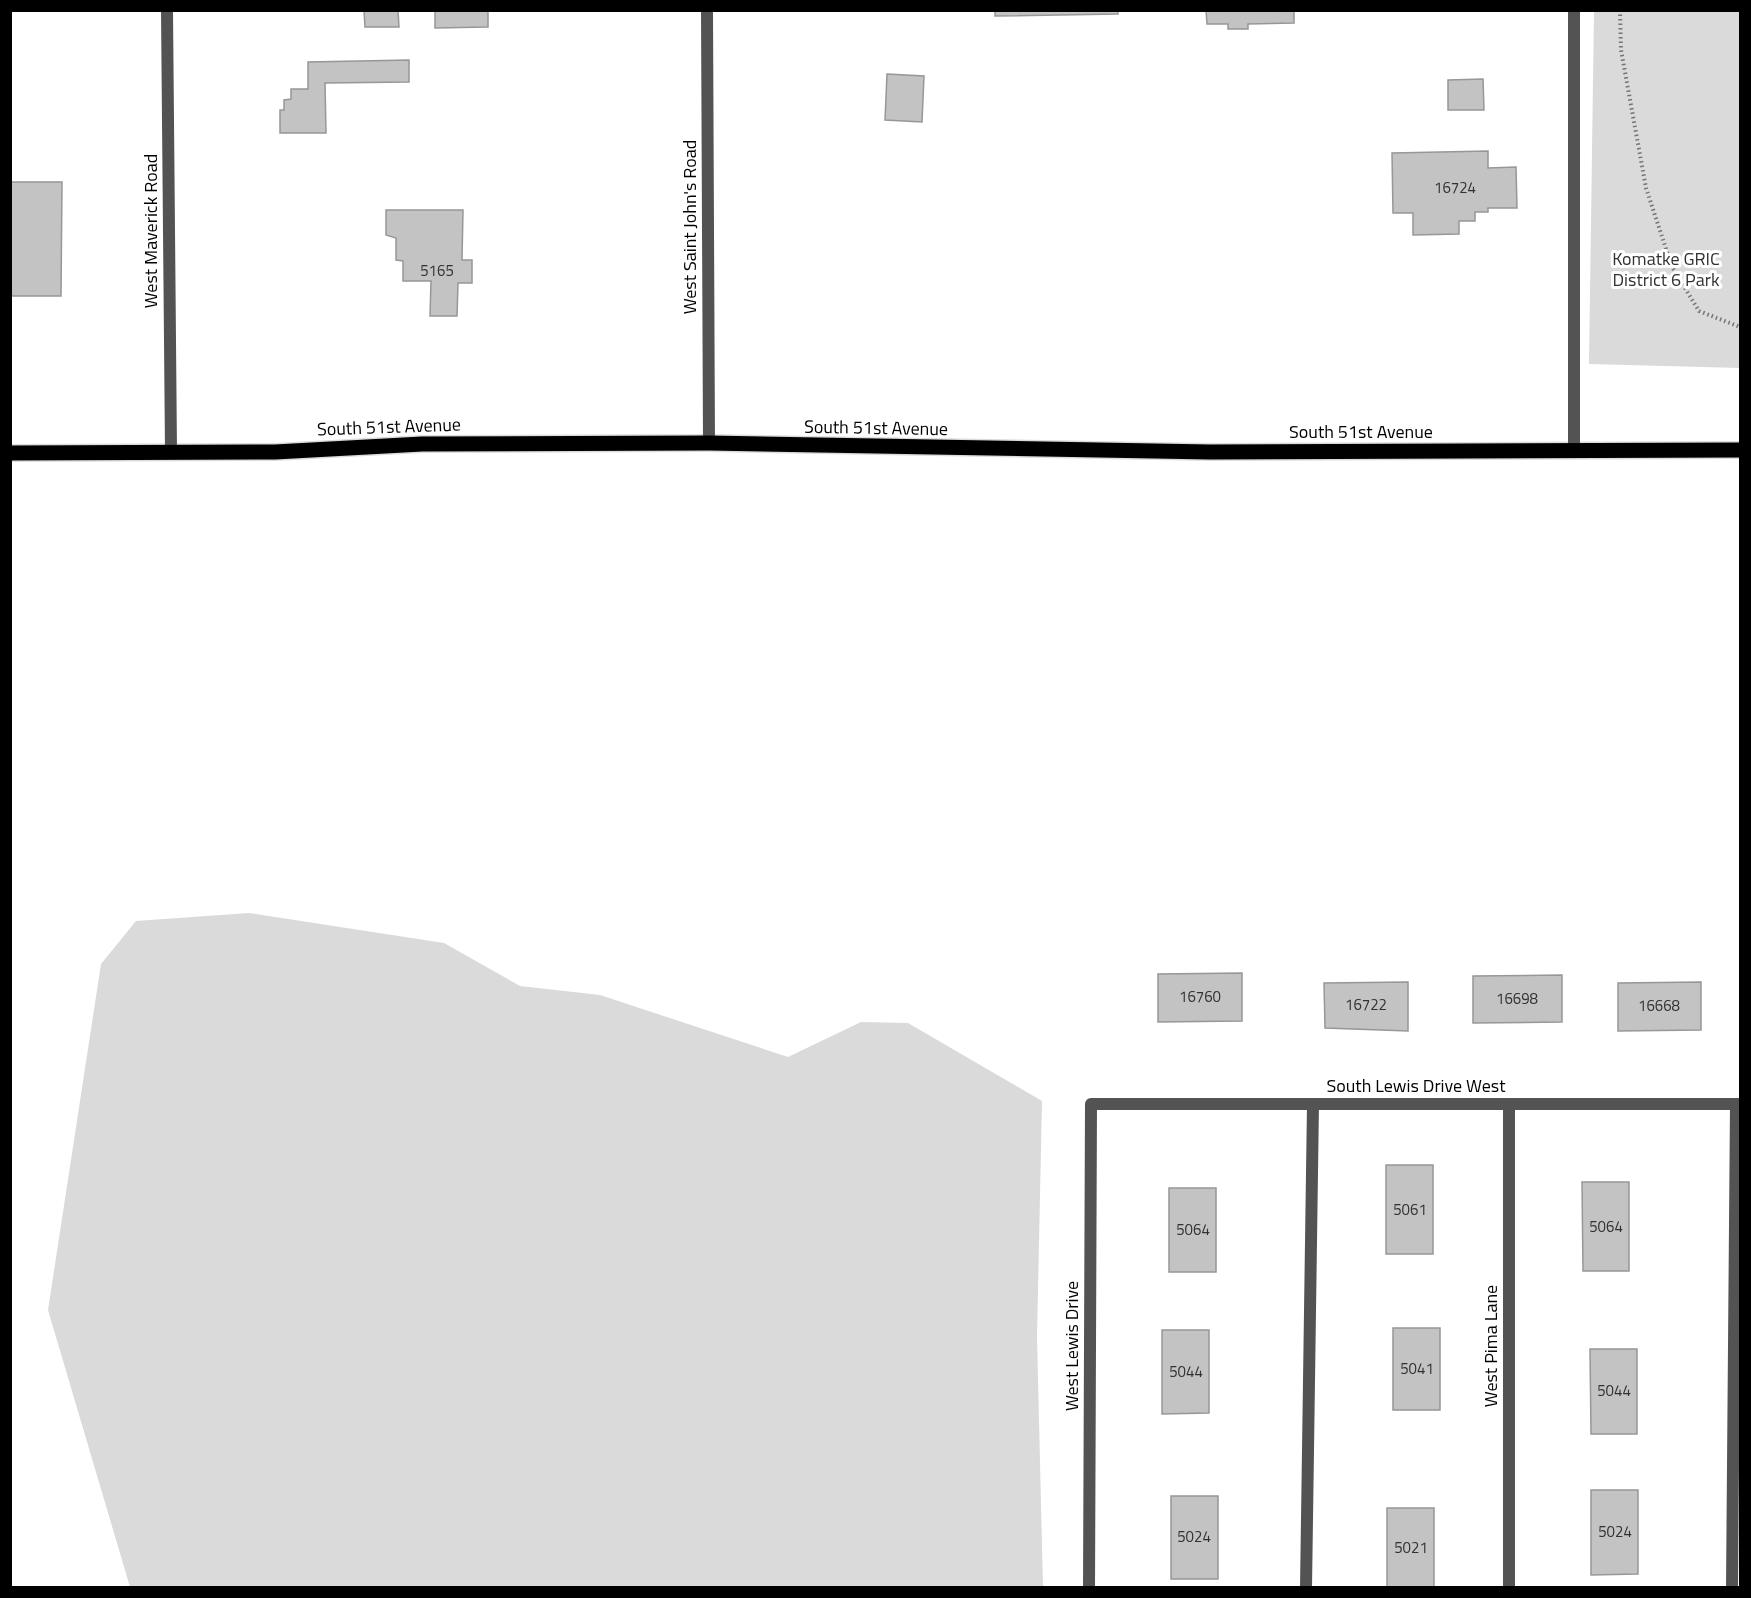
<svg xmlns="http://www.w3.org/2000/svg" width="1751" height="1598" viewBox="0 0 1751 1598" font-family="'Titillium Web',sans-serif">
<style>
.green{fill:#dadada}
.building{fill:#c3c3c3;stroke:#979797;stroke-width:1.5}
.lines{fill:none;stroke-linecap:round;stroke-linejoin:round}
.primary-casing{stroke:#dbdbdb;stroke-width:18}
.path{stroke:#757575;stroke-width:4;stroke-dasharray:1.5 3;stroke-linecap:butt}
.service{stroke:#535353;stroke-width:12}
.minor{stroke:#535353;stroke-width:12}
.tertiary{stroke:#535353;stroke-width:12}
.primary{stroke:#000;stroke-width:15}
.labels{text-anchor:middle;stroke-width:6;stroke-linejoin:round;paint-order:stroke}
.number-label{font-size:15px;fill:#313131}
.street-label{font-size:18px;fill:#000;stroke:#fff}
.park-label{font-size:18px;fill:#313131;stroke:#fff}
</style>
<rect width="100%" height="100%" fill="#fff"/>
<path class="green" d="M1594,11H1740V368L1589,364Z
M249,913L444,943L520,986L600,995L788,1057L861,1022L908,1023L1042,1101L1037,1337L1043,1587H130L48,1310L101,964L136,921Z"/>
<path class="building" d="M364,10H398L399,27H365Z
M435,10H488V27L435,28Z
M995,10H1118V14L995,16Z
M1206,10H1294V23L1248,24V29H1228V24H1207Z
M409,60V82L325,83L326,133H280V110H284V100L291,99V89H308V62Z
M887,74L924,76L922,122L885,120Z
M1483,79L1484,110H1448V80Z
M1488,151V168L1516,167L1517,208H1488V212H1475V221H1459V234L1413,235V213H1393L1392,153Z
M10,182H62L61,296H10Z
M386,210H463L462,260H472V283H458L457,316H430L431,281H403V261L396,260V238L386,235Z
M1242,973V1021L1158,1022V974Z
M1562,975V1022L1473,1023V976Z
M1408,982V1031L1325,1028L1324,983Z
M1701,982V1030L1618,1031V983Z
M1386,1165H1433V1254H1386Z
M1582,1182H1629V1271H1583Z
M1169,1188H1216V1272H1169Z
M1393,1328H1440V1410H1393Z
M1162,1330H1209V1413L1162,1414Z
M1590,1349H1637V1434H1591Z
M1591,1490H1638V1574L1591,1575Z
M1171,1496H1218V1579H1171Z
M1387,1508H1434V1588H1387Z"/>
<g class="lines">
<defs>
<path id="primary" d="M10,453L275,452L422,444L709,443L1210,452L1740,450"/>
</defs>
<use href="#primary" class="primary-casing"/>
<path class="path" d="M1620,10L1621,50L1646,188L1672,267L1699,311L1740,327"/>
<path class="service" d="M1306,1588L1313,1104
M1732,1588L1736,1104"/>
<path class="minor" d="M167,10L171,451
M1574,10V450
M1509,1104V1588
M1089,1588L1091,1104H1740"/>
<path class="tertiary" d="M707,10L709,443"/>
<use href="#primary" class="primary"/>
</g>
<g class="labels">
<g class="number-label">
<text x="1455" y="193">16724</text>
<text x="437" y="276">5165</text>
<text x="1200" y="1002">16760</text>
<text x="1517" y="1004">16698</text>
<text x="1366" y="1010">16722</text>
<text x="1659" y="1011">16668</text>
<text x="1410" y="1215">5061</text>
<text x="1606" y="1232">5064</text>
<text x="1193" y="1235">5064</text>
<text x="1417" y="1374">5041</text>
<text x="1186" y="1377">5044</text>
<text x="1614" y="1396">5044</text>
<text x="1615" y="1537">5024</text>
<text x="1194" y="1542">5024</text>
<text x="1411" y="1553">5021</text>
</g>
<g class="street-label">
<text transform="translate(690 227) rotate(-90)" y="6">West Saint John's Road</text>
<text transform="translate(151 231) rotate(-90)" y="6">West Maverick Road</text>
<text transform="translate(389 427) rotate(-2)" y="6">South 51st Avenue</text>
<text transform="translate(876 428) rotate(1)" y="6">South 51st Avenue</text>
<text x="1361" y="438">South 51st Avenue</text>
<text x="1416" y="1092">South Lewis Drive West</text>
<text transform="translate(1072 1346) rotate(-90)" y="6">West Lewis Drive</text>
<text transform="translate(1491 1346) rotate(-90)" y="6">West Pima Lane</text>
</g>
<g class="park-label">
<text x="1666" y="265">Komatke GRIC<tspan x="1666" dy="21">District 6 Park</tspan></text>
</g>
</g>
<rect width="1751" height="1598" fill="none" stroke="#000000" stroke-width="24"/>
</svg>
